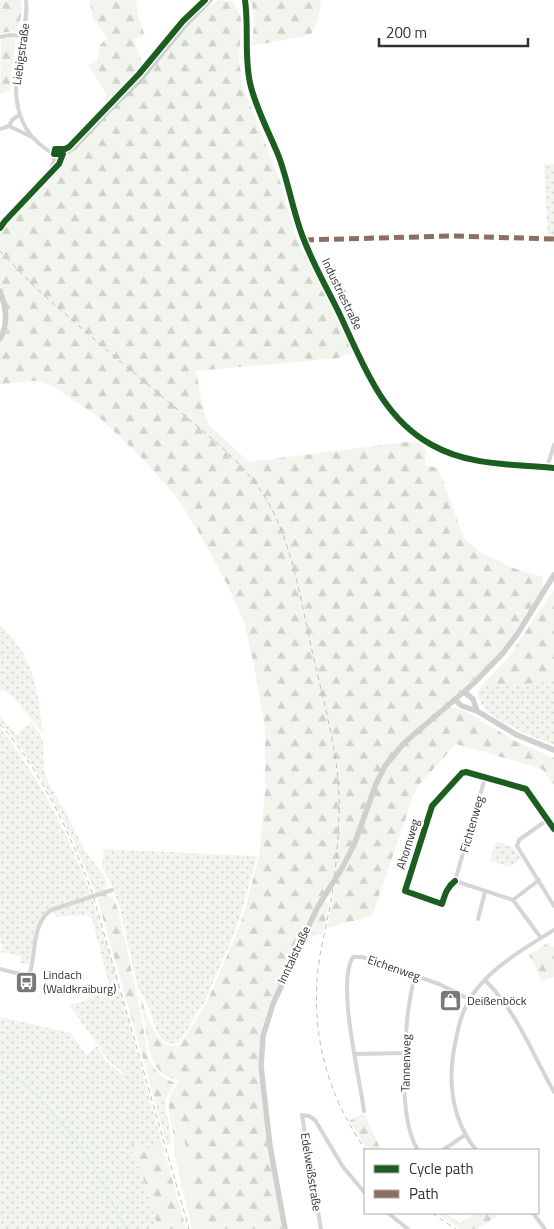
<svg xmlns="http://www.w3.org/2000/svg" width="554" height="1229" viewBox="0 0 554 1229" font-family="'Titillium Web',sans-serif">
<style>
.grass{fill:url(#grass-dots)}
.forest{fill:url(#forest-firs)}
.garden{fill:#f1f5ee}
.lines{fill:none;stroke-linecap:round;stroke-linejoin:round}
.stream{stroke:#dde7f1;stroke-width:1}
.street{stroke:#d5d5d5;stroke-width:4}
.secondary{stroke:#cfcfcf;stroke-width:5.5}
.rail{stroke:#bdbdbd;stroke-width:1;stroke-dasharray:5 4;stroke-linecap:butt}
.quiet{stroke:#8d6e63;stroke-width:5;stroke-dasharray:10 5;stroke-linecap:butt}
.cycleway-casing{stroke:#fff;stroke-width:9}
.cycleway{stroke:#1b5e20;stroke-width:6}
.labels{text-anchor:middle;stroke-width:5;stroke-linejoin:round;paint-order:stroke}
.street-label{font-size:12px;fill:#313131;stroke:#fff}
.poi-label{font-size:12px;fill:#313131;stroke:#fff;text-anchor:start}
</style>
<defs>
<pattern id="grass-dots" width="8" height="8" patternUnits="userSpaceOnUse" patternTransform="scale(1.25)"><rect width="8" height="8" fill="#f1f5ee"/><path d="M2 2h.1M6 6h.1" fill="none" stroke="#cfd2cd" stroke-width="1.8" stroke-linecap="round"/></pattern>
<pattern id="forest-firs" width="22" height="20" patternUnits="userSpaceOnUse" patternTransform="scale(1.25)"><rect width="22" height="20" fill="#f1f5ee"/><path d="M5 1l3.5 6h-7zM16 11l3.5 6h-7z" fill="#cfd2cd"/></pattern>
</defs>
<rect width="100%" height="100%" fill="#fff"/>
<path class="grass" d="M544,164H554V236H548Z
M0,625C35,657 37,688 43,733L14,698L8,693L0,690Z
M554,680V745C537,738 460,711 482,685H519Z
M0,716L16,735L31,722L40,734L43,743L44,770L49,785L64,809L84,849L104,876L107,883L104,891L96,894C71,832 43,772 0,721Z
M0,728C40,779 69,834 91,895C78,900 62,903 50,909C33,917 33,949 30,965L20,963L21,956L1,952L3,944L0,943Z
M496,841L512,847L522,858L510,867L490,861Z
M104,849L257,856L241,914L233,936L205,1001L179,1042C158,1050 154,1022 149,1009C146,1001 143,994 138,988L120,908L110,881L102,867Z
M92,899L112,962L163,1147L147,1148L130,1146L143,1177L157,1225L156,1229H0V1017L71,1033L86,1055L97,1046L106,1061L122,1074H125L109,1061L69,1005L70,1004C84,1003 90,999 97,987L112,995L92,919L87,915L56,917L52,911Z
M154,1097L158,1100L164,1101L166,1099C164,1115 173,1129 171,1145H167Z"/>
<path class="forest" d="M2,0H21L22,12L17,31L0,33V2Z
M90,0H136L138,17L145,36L134,39L143,65L142,69L107,104L104,98L107,95L88,65L97,62L100,45L107,38L92,16Z
M218,0L233,1L241,18L239,63L243,86L280,181L296,237L353,353L338,358L196,371L204,413L209,425L249,462L415,441L426,449L425,465L438,468L464,538L480,552L516,569L543,577L542,590L515,632L501,651L485,669L403,741L383,765L354,841L340,866L314,907L267,1011L260,1035L258,1066L268,1147L282,1229H203L199,1213L195,1210L190,1185L192,1176L184,1139H174C173,1121 160,1097 179,1083V1081C149,1073 149,1050 145,1025C143,1014 141,1004 139,994C147,1011 155,1053 180,1045L207,1002L236,935L244,913L259,856L265,791V729L256,676L244,621L228,586L198,531L178,499L146,462L102,420L55,387L42,382L34,381L0,384V343L7,331L9,319L0,285V231L2,227L67,155L78,149L110,111L143,81L188,25L201,12Z
M249,0H321C320,12 318,26 310,35L251,46C253,33 258,11 249,0Z
M9,37L16,39L11,74L10,91L0,94L1,39Z
M554,589V680L519,685H482L508,658Z
M450,707L463,710L517,742L554,758V785L542,769L456,744L416,788L372,916L327,928L336,882L355,851L377,786L387,767L405,745Z
M106,894L113,898L118,909L140,1009L148,1057C153,1070 162,1078 175,1083C169,1089 169,1097 164,1101L158,1100L154,1097L97,897Z
M323,902H329L323,933L304,940Z
M549,942L552,948L554,947V977L542,981L529,955Z
M364,1113L381,1150H368L349,1121Z
M137,1141L147,1148L163,1147L186,1229H156L157,1225L143,1177L130,1146Z
M437,1213H447L460,1223L475,1213H501L478,1229H460Z"/>
<path class="garden" d="M184,1138L192,1176L190,1185L195,1210L199,1213L203,1229H192L174,1153V1139Z"/>
<g class="lines">
<path class="stream" d="M0,1070C34,1083 70,1132 91,1162
M93,1167L126,1229"/>
<path class="street" d="M26,0C28,16 23,33 20,49C12,91 12,131 54,154
M0,37L9,35L23,36
M9,126L12,120L19,115
M0,129L9,126L32,137
M547,467L554,445
M547,820L519,840L517,846L554,906
M455,881C447,887 445,894 442,904L405,891L432,806L462,773L466,772L526,789L554,829
M455,881L513,900L541,938
M455,881L485,778
M513,900L539,880
M478,919L485,892
M0,969L24,975L30,973C36,953 32,923 51,910L112,890
M415,976C404,1014 396,1117 418,1150
M485,980C517,1012 532,1053 554,1092
M355,1054L405,1053
M364,1111C360,1078 336,983 353,957H362L439,984L469,999
M443,1150L465,1135
M476,1150C450,1117 447,1079 456,1039C459,1021 465,1004 476,990C496,964 527,947 554,930
M388,1213L408,1229
M533,1213L545,1229
M321,1229L302,1115L309,1116L315,1120L343,1167L365,1193"/>
<path class="secondary" d="M245,0C249,28 244,55 250,83C256,109 269,132 279,157C289,184 293,213 304,240C314,266 328,290 340,315C363,364 382,418 432,445C469,466 513,464 554,468
M50,173L55,161L54,154H63L75,147L110,109L140,80L186,24L210,0
M0,228L5,221L59,164L63,154
M0,291C6,308 9,323 0,339
M464,692L473,699L477,711
M455,700L462,706L477,711L517,735L554,750
M285,1229L270,1146L261,1066L263,1036L273,1004L317,908L342,868L354,845L376,784L385,766L404,743L474,683L503,653L518,633L554,575"/>
<path class="rail" d="M0,251C12,263 24,276 36,288C66,315 96,341 127,367C148,385 170,403 191,421C220,445 250,470 269,504C294,548 302,609 314,659C325,709 341,761 339,813C338,842 336,872 331,901C326,929 318,955 317,983C313,1044 331,1101 366,1150
M0,724C42,772 70,833 92,892L189,1229
M432,1213L456,1229"/>
<path class="quiet" d="M304,240L452,236L554,239"/>
<defs>
<path id="cycleway" d="M245,0C249,28 244,55 250,83C256,109 269,132 279,157C289,184 293,213 304,240C314,266 328,290 340,315C363,364 382,418 432,445C469,466 513,464 554,468
M54,154L55,149H65L69,147L139,74L183,21L205,0
M0,228L5,221L59,164L63,154H54
M455,881C447,887 445,894 442,904L405,891L432,806L462,773L466,772L526,789L554,829"/>
</defs>
<use href="#cycleway" class="cycleway-casing"/>
<use href="#cycleway" class="cycleway"/>
</g>
<defs>
<symbol id="bus-square" viewBox="-11 -11 22 22"><rect x="-9" y="-9" width="18" height="18" rx="4" fill="#797979" stroke="#fff"/><path d="M-5-6H5V4H4V6H2V4H-2V6H-4V4H-5ZM-3.5-4V0h7V-4ZM-3.5 1.2v1.5H-2V1.2ZM2 1.2v1.5H3.5V1.2Z" fill="#fff"/></symbol>
<symbol id="shop-square" viewBox="-11 -11 22 22"><rect x="-9" y="-9" width="18" height="18" rx="4" fill="#797979" stroke="#fff"/><path d="M-5-2.5h2.3a2.7 3.5 0 0 1 5.4 0H5L5.5 6h-11ZM-1.5-2.5h3a1.5 2.3 0 0 0-3 0Z" fill="#fff"/></symbol>
</defs>
<g fill-rule="evenodd">
<use href="#bus-square" x="14" y="970" width="25" height="25"/>
<use href="#shop-square" x="438" y="988" width="25" height="25"/>
</g>
<g class="labels">
<g class="street-label">
<text transform="translate(21 54) rotate(-82)" y="4">Liebigstraße</text>
<text transform="translate(342 294) rotate(64)" y="4">Industriestraße</text>
<text transform="translate(472 824) rotate(-74)" y="4">Fichtenweg</text>
<text transform="translate(408 844) rotate(-73)" y="4">Ahornweg</text>
<text transform="translate(294 955) rotate(-65)" y="4">Inntalstraße</text>
<text transform="translate(394 968) rotate(19)" y="4">Eichenweg</text>
<text transform="translate(406 1063) rotate(-89)" y="4">Tannenweg</text>
<text transform="translate(311 1172) rotate(81)" y="4">Edelweißstraße</text>
</g>
<g class="poi-label">
<text x="43" y="979">Lindach<tspan x="43" dy="14">(Waldkraiburg)</tspan></text>
<text x="467" y="1005">Deißenböck</text>
</g>
</g>
<rect x="364" y="1149" width="175" height="65" fill="#ffffff" stroke="#adadad"/>
<rect x="374" y="1165" width="25" height="8" fill="#1b5e20" stroke="#adadad"/>
<text x="409" y="1174" font-size="15" fill="#313131">Cycle path</text>
<rect x="374" y="1190" width="25" height="8" fill="#8d6e63" stroke="#adadad"/>
<text x="409" y="1199" font-size="15" fill="#313131">Path</text>
<path d="M379 38v8h149v-8" fill="none" stroke="#313131" stroke-width="2.5"/>
<text x="386" y="38" font-size="15" fill="#313131" stroke="#ffffff" stroke-width="4" paint-order="stroke">200 m</text>
</svg>
